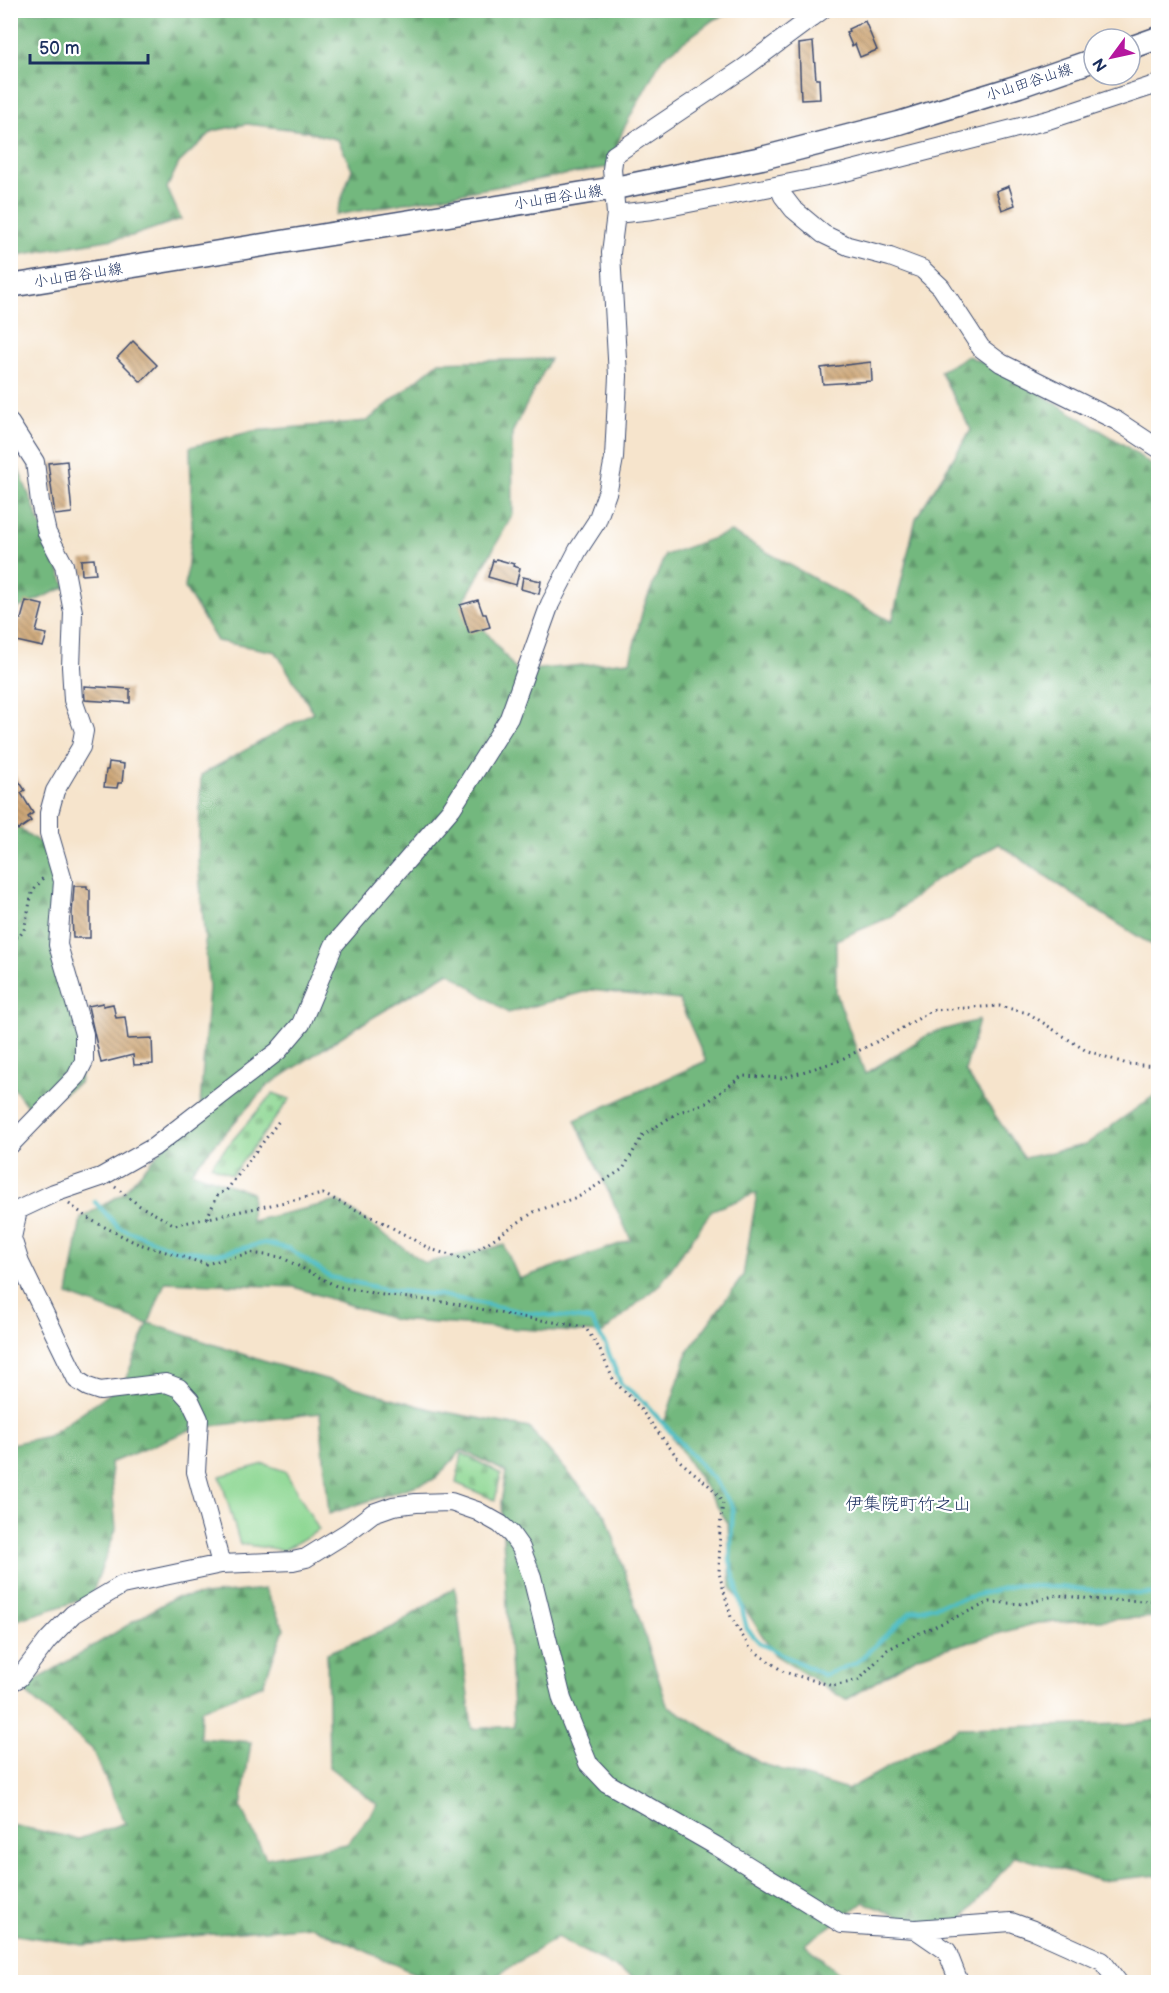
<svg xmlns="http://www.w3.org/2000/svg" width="1169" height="1993" viewBox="0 0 1169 1993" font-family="'Balsamiq Sans','Klee One',sans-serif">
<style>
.green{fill:#8fd894;stroke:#558479;stroke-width:1.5}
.forest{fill:url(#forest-firs);stroke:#47746e;stroke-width:1.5;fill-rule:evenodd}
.cemetery{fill:url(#cemetery-stones);stroke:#558479;stroke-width:1.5}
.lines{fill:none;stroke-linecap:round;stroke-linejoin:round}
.stream{stroke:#4fbdc4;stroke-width:4.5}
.building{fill:url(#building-back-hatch)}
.minor-casing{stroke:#3c4a6e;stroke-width:20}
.major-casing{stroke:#3c4a6e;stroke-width:25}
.path{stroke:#3c4a6e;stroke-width:3;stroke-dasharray:1.5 4.5;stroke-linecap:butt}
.minor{stroke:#fff;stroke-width:18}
.major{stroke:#fff;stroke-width:22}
.labels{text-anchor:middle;stroke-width:4.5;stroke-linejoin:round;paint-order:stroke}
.street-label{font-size:15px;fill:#1b2f5e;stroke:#fff}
.quarter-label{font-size:18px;fill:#1b2f5e;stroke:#fff}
</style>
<defs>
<pattern id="forest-firs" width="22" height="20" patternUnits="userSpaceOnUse" patternTransform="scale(1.5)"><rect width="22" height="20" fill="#73b87e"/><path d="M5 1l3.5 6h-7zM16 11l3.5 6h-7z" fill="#5e966a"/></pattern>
<pattern id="cemetery-stones" width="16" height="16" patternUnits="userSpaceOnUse" patternTransform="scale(1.5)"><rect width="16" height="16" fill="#8fd894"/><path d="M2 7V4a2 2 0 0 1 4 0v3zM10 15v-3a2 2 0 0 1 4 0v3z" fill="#7bba82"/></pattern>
<pattern id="building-back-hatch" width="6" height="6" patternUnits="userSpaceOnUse" patternTransform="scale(1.5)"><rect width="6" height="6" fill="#cda676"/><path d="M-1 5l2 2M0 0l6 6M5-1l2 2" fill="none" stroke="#a68864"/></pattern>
</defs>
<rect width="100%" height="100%" fill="#fff"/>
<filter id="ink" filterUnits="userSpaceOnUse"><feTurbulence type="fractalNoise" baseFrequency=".0167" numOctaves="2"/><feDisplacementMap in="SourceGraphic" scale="12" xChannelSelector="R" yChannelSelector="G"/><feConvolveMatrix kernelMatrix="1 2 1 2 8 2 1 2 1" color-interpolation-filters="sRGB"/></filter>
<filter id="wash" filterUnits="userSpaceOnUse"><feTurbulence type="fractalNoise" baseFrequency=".008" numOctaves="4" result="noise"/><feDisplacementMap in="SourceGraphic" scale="24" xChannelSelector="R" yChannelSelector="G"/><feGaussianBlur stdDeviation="1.35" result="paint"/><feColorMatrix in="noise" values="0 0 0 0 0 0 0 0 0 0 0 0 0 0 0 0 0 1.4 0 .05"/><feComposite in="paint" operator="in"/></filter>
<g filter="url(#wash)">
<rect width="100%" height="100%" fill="#f6e4cc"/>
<path class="green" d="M264,1464L285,1471L319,1530L284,1550L240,1544L220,1476Z"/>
<path class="forest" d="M11,11H731L729,14L713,20L662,58L623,130L609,167L336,215L352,169L338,140L305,131L247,124L213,131L179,163L167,188L181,219L132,236L11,256Z
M968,356L1005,372L1126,446L1158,470V949L1093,908L999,844L937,879L890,917L836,940V992L865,1074L931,1033L979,1020L965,1071L1024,1158L1085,1145L1158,1093V1617L1037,1623L918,1656L846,1700L775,1655L731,1587L728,1523L664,1424L688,1351L743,1276L757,1193L712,1210L661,1283L603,1333L535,1330L395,1320L294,1287L165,1282L149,1323L263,1361L430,1409L529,1428L607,1517L667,1705L760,1763L847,1790L959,1728L1127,1724L1158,1720V1875L1100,1881L1015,1856L947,1938L864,1902L805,1944L849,1982H642L557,1937L487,1982H433L311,1926L83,1945L11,1934V1825L79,1839L125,1823L92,1749L21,1689L173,1598L265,1589L284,1629L263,1685L201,1710L200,1738L251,1742L241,1808L266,1858L347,1844L378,1805L329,1767L327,1653L393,1627L455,1587L472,1729L514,1726L501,1502L506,1472L462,1450L435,1479L329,1514L320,1413L195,1428L110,1463L116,1529L91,1597L11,1622V1444L48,1436L124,1383L148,1324L68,1295L81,1218L122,1194L200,1106L209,987L198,861L201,775L313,712L276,652L217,641L185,588L192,527L190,447L253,431L367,421L439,362L550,359L512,433L513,514L463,603L517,671L630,661L643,609L665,555L731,532L892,622L916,518L971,430L940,371ZM449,972L508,1013L591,990L679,1000L706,1061L575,1120L631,1240L519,1279L504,1245L425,1263L338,1201L251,1221L252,1193L191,1171L267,1086L347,1033Z
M11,454L13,455L66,587L11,611V633Z
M11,822L54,853L66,956L88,1035L79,1083L32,1113L11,1084Z"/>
<path class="cemetery" d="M273,1093L290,1099L232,1175L211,1165Z
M462,1453L501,1474L495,1500L456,1483Z"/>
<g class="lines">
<path class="stream" d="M95,1202L118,1227L177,1250L217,1254L265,1243L290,1249L330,1277L388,1290L440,1295L528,1313L591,1320L606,1346L621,1384L642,1400L714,1480L733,1507L730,1560L747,1629L761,1644L824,1675L856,1663L911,1612L1016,1585L1070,1588L1136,1594H1158"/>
</g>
<g id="blocks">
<path class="building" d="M865,21L877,50L860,57L855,44L852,46L846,32L849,31L848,29Z
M813,42L816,79H819L820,99L801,100L799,44Z
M1009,186L1015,205L1002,210L996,191Z
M133,341L157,365L141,382L117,358Z
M871,362L872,381L823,384L821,368Z
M67,461L72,513L55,515L48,463Z
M94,559L96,574L82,575L81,560Z
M496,559L514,564L513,566L520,568L516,585L488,577L493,560L495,561Z
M523,577L541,581L539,594L521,589Z
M478,600L483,614H486L490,627L469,633L460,605Z
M26,601L43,605L36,632L47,634L43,647L16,641L18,633L14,632L18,619H21Z
M84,686L130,689V703L85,700Z
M109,762L124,764L122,783H118L117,788L104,787L106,770H108Z
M10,768L25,790L21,793L33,813L28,817L31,821L18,830L10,818Z
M74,886H87V889L90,890V938H73L72,914Z
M103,1003V1006L113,1004L116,1018L125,1017L128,1039L152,1038L153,1064L134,1065L133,1055L101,1063L88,1006Z"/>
</g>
</g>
<g filter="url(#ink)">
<use href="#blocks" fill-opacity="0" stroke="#3c4a6e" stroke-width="1.5"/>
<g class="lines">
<defs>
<path id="minor" d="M779,187L783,196L793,209L823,234L848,246L890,257L922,269L941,287L981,348L1001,363L1117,421L1158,448
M616,214L653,210L837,174L1048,120L1158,84
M10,423L35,462L40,502L47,533L64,565L73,612L71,667L73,700L84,731L81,747L55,791L49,813V833L63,881L58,945L84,1034V1061L76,1077L10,1145
M18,1210L54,1193L101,1177L154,1147L278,1051L301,1024L334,945L452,808L509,718L550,604L578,550L597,521L608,490L614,458L618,376L611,253L616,214L612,169L614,155L744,68L822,10
M18,1210L12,1238L20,1263L77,1380L88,1387L100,1391L166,1383L179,1388L190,1400L199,1419L196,1472L221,1564
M10,1683L19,1678L48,1640L73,1614L122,1585L221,1564L293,1561L306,1558L348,1532L373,1513L393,1506L416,1503L451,1502L477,1511L500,1524L511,1534L521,1548L532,1577L562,1699L588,1763L607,1783L718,1847L842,1924L915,1929L947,1951L959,1982
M915,1929L1011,1922L1033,1930L1102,1961L1118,1982"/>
<path id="major" d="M1130,48L1158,38
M10,286L615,188L762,158L899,123L1019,86L1094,60"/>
</defs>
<use href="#minor" class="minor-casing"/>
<use href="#major" class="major-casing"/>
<path class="path" d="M10,938L19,937L24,930L32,893L45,875
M115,1187L140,1206L175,1225L323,1194L382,1222L430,1249L463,1259L534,1212L580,1196L623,1169L643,1135L677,1113L706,1103L742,1076L783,1078L838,1061L892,1034L933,1010L999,1006L1028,1013L1085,1050L1127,1064L1158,1066
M69,1204L91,1220L136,1243L206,1264L250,1253L281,1257L336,1286L383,1295L452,1303L509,1315L585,1327L599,1348L614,1381L634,1401L681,1462L712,1488L723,1503L720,1527L719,1573L731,1617L750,1648L784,1672L833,1686L859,1680L887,1650L915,1635L990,1602L1024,1604L1057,1595L1100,1600L1158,1601
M207,1218L218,1194L226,1191L279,1121"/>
<use href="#minor" class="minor"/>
<use href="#major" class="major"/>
</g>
</g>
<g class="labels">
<g class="street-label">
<text transform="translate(1029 82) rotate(-18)" y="5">小山田谷山線</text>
<text transform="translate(558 197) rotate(-9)" y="5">小山田谷山線</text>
<text transform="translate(78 275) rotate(-9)" y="5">小山田谷山線</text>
</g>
<g class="quarter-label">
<text x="908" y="1510">伊集院町竹之山</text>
</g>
</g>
<rect width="1169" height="1993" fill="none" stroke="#fff" stroke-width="36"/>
<g transform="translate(1112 57) rotate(237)"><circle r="28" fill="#ffffff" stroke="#a4acbf" stroke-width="1.5"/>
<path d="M0-4.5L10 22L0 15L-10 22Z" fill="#b5179e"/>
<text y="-9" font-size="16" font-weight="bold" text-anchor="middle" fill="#1b2f5e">N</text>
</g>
<path d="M30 54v9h118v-9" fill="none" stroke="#1b2f5e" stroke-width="3"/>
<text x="39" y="54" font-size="18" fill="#1b2f5e" stroke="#ffffff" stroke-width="4.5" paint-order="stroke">50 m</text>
</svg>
